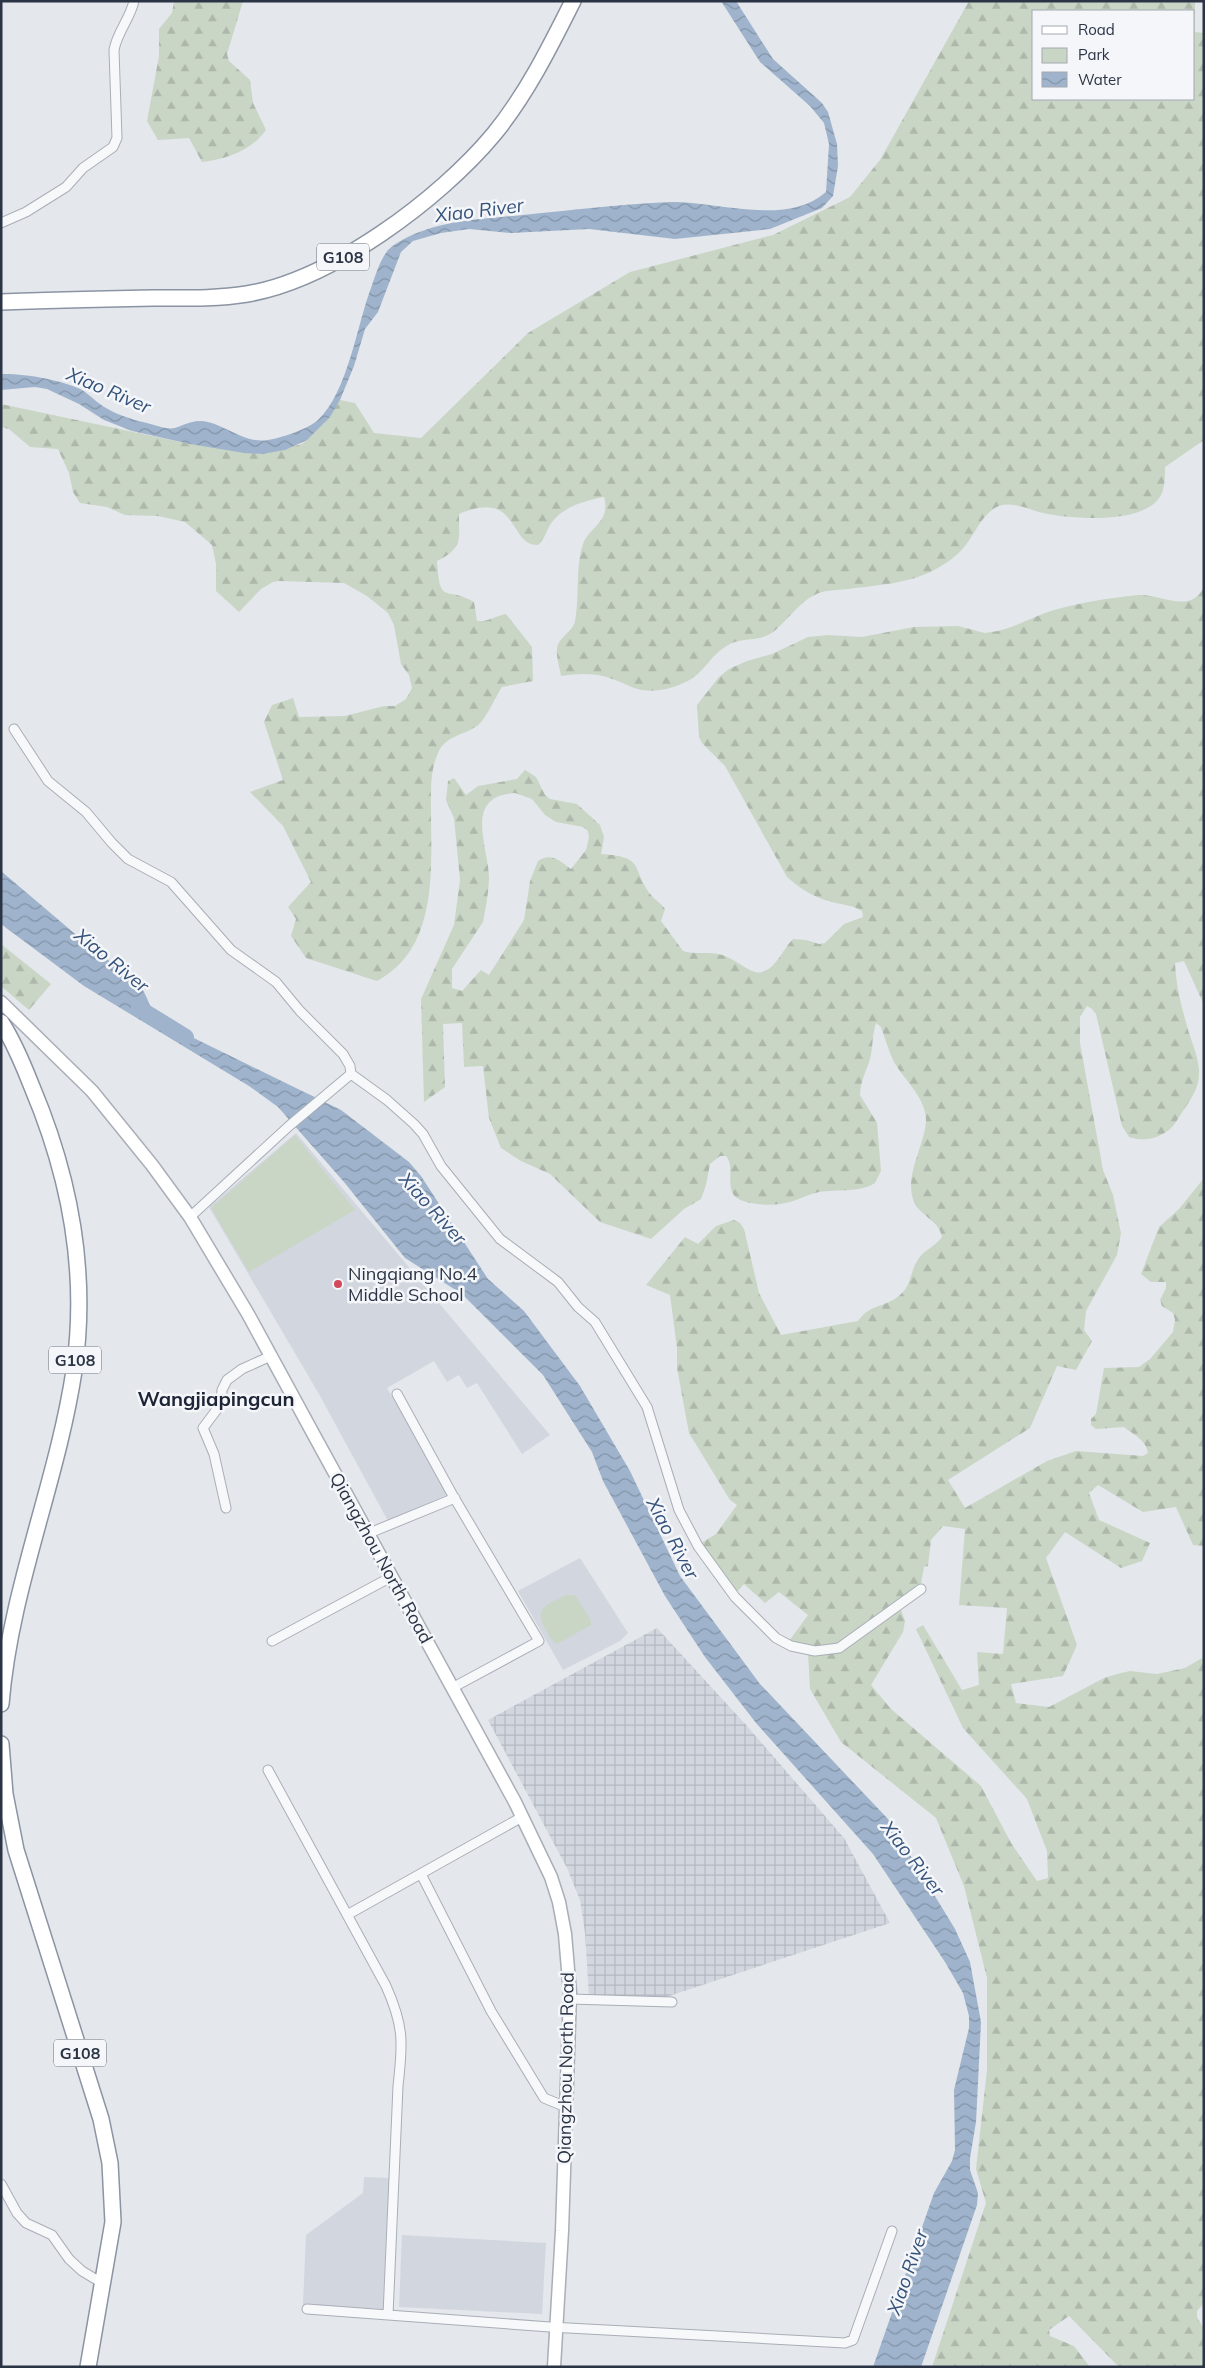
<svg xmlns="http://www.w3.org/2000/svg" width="1205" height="2368" viewBox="0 0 1205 2368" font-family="Mulish,sans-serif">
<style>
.built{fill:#d2d6de}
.industrial{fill:url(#industrial-grid)}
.green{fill:#c9d6c5}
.forest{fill:url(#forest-firs);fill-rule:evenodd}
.water{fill:url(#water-waves)}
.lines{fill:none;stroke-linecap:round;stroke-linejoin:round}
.river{stroke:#9fb4cc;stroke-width:16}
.street-casing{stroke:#a9aeb7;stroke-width:11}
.secondary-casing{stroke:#a9aeb7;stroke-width:15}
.highway-casing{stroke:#8b94a3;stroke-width:18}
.street{stroke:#f7f8fa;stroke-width:9}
.secondary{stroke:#fff;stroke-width:12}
.highway{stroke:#fff;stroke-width:15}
.poi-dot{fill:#d1495b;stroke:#f4f6f9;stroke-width:2}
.labels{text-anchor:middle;stroke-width:5;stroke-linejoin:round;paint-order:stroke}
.shield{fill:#f4f6f9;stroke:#676e7b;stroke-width:1}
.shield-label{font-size:16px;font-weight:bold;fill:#2b3445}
.poi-label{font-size:18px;fill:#2b3445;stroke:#f4f6f9;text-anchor:start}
.street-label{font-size:18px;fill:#2b3445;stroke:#f4f6f9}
.water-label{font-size:19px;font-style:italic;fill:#34527a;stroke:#f4f6f9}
.quarter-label{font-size:20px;font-weight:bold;fill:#1d2536;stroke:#f4f6f9}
</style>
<defs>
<pattern id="industrial-grid" width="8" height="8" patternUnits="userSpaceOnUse" patternTransform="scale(1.25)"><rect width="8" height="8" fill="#d2d6de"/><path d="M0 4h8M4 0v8" fill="none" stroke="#b4b8c0"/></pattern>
<pattern id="forest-firs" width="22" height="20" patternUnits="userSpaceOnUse" patternTransform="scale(1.25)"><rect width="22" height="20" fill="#c9d6c5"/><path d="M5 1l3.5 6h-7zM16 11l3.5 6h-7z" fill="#adb8ab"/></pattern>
<pattern id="water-waves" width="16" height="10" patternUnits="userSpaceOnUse" patternTransform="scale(1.25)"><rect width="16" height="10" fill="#9fb4cc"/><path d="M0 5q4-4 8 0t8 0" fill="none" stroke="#8293a7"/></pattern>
</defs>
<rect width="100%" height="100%" fill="#e4e7ec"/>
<path class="built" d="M296,1133L550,1435L522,1454L477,1383L467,1388L459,1375L447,1382L434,1361L387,1388L449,1494L388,1521L319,1394L209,1207Z
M580,1558L628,1633L620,1641L563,1670L518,1591Z
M364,2177L389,2178L383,2309L303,2305L306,2235L363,2193Z
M402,2235L546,2243L542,2314L399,2307Z"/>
<path class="industrial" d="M657,1628L747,1726L844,1838L890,1923L663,1998L589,1996L585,1933L580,1900L567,1868L488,1720Z"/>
<path class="green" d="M295,1135L355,1210L249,1272L211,1208Z
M566,1595H575L591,1621V1625L557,1644C550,1640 548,1634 545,1628C533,1607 549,1604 566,1595Z"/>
<path class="forest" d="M174,1H243L227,54L229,61L250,80L253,103L266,130C251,151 226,159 202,162L189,138L158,140L147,121L159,56V29L172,13Z
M969,1H1195V32L1204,33V440L1165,467C1165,475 1165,485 1162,493C1148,526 1071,519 1043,513C1029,510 1013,501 999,506C983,512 975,534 965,546C957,556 947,563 936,569C909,584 878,585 848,589C840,590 830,590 822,592C801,598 789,620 773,632C760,642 743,637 730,644C703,659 707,678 670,688C634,697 629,681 598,675C585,673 573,674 561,676C560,668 556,658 557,649C558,637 573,632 575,621C580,596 575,568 583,544C590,526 611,522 604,497C586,500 563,507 552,522C546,530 546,538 538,545C508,546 520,488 459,514C459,540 463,548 437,561C440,607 445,585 474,602L477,621C489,622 495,616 506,614L532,647L533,681L502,687C496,696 485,721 477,726C464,735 445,736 438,753C430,771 431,790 431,809C431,869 439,948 377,981L306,958L291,936L296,919L288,907L311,882L283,826L250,792L283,780L264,722L272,705L293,698L299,717L345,716L384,706H395L406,699L412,688L409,675L401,664L394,625L388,613L367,596L344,583L279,581L273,582L261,589L239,612L216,591V564L212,545L185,522L158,516L125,515L107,507L80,503L73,492L69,473L58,449L30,447L9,429L1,427V404L190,444L262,454L302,444L329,417L340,400L355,403L374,433L421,438L528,333L630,272L773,235L850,197L880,160ZM1034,11H1194V99H1034Z
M1204,587V1005L1184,961L1175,963C1176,987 1182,1008 1188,1030C1194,1049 1203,1066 1197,1086C1192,1100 1183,1110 1176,1122C1166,1137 1146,1143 1129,1137L1122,1126L1096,1014L1092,1009L1087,1006L1080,1017V1043L1103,1170L1113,1195L1121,1233L1117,1255L1086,1311L1084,1330L1092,1341L1076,1370L1057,1366L1030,1428L948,1480L965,1508L1047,1461L1076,1451L1143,1456L1148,1453C1146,1440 1134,1435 1124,1427L1096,1429L1091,1425V1419L1096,1414L1104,1368L1139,1367L1150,1359L1173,1332L1175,1320L1173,1313L1162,1306L1160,1300L1166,1288V1282H1151L1141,1274L1159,1227L1179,1209L1204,1178V1546L1193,1545L1176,1507L1143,1512L1098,1485L1089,1493L1099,1520L1150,1543L1142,1561L1121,1568L1065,1532L1046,1558L1077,1645L1063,1676L1011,1684L1016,1703L1049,1707L1104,1678L1117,1674L1130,1671L1157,1674L1185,1668L1204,1657V2303L1197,2311V2317L1204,2329V2367H1119L1069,2316L1049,2330L1050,2336L1074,2346L1090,2367H932L986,2203L976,2169L987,2070V1978L964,1886L936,1818L841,1742L810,1689L808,1653L839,1651L901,1610L905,1621L903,1632L871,1685L891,1709L981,1786L1011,1843L1037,1881L1048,1878L1047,1851L1027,1799L963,1728L916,1629L923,1625L962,1690L979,1685L977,1652L1003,1654L1007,1608L959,1605L965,1529L943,1526L931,1540L928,1566L924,1567L921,1583C899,1599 849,1642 826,1647C813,1650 800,1646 789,1641L808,1615L779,1592L765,1603L744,1584L737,1592L701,1543L716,1534L737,1505L730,1500L689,1433L677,1368V1348L670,1295L646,1285L685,1237L698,1244L716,1226L734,1220L740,1223L744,1229L759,1293L781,1335L858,1321C871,1303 883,1309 900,1295C911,1286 910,1273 917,1261C923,1250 935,1247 942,1237C939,1219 918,1216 913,1199C905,1173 925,1145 926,1120C926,1097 902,1078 893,1060C888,1049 885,1038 881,1027L876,1023C872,1035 873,1048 870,1059C866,1072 860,1082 860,1095L877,1123L881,1171L875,1183C859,1193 837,1189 819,1192C809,1194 800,1199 790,1202C777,1206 749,1206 737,1198C724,1189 736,1168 726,1156H720L710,1164L706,1185L701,1199L684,1209L651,1239L600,1222L550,1174L521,1161L501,1148L489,1118L483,1066L464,1067L462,1023L443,1024L445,1087L424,1102L421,999L454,925L460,880L454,818L446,800L448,781L454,778L466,795L478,786L517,779L525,770L536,777L545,795L550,799L577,804L600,825L604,837L601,854C647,857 630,868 651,895C655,900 661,903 665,909L661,921L683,951C696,955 709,951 722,955C732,958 740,965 750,970C771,981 781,951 793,939L806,940L819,944L825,943L844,924L863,917L862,911C853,905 842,905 832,902C815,898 799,888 787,877L725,766L702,743L699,737L697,705L719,677L729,669L747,661L772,654L808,637L828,635L862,637L914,627L958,626L985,633L998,631C1015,627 1031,618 1048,612C1076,603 1109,598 1138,595C1162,594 1190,615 1204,587ZM515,793L532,799L545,815L556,822L583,827L588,831L589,837L586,850L571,869C560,861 551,852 538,861L530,881L524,920L489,975L481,970L462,991L452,988V969L483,922C486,907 489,890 489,876C487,843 464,796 515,793Z
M1,944L51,984L29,1010L1,986Z"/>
<path class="water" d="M721,1H736L773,59L822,103L828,112L837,144L838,166L833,196L822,208L770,229L675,239L589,229L511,233L469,229L441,233L413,241L401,252L378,312L365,329L354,366L340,400L330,417L307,440L285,450L262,454L244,453L190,444L132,431L104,420L79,404L47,389L35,387L1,390V374C22,373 64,380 82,390C90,395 97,403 106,408C118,415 133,420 147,423C155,425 167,430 175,428C187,424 195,419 208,422C228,427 247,444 268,440C281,438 308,429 318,420C348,392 357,324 372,285C376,274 380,260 388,250C398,240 418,232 431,228C460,219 493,218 523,215C572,210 621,204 670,202C717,201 787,227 826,192L829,144L824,123L810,106L760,62Z
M1,871L74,933L139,984C148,996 150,1010 159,1021L341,1110L409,1162L421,1176L488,1279L524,1311L580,1386L630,1471L680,1576L760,1684L888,1819L955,1929L970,1962L981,2022L976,2122L970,2158V2170L978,2193L977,2205L921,2367H873L934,2193L952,2161L955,2150L954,2090L969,2028V2016L963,1993L945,1962L873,1854L756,1723L705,1657L665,1596L603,1481L592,1452L543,1375L462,1294L405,1258L344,1182L278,1107L249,1086L84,986L1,924Z"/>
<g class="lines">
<path class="river" d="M139,1008L186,1037"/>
<defs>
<path id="street" d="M1,223L26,212L66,187L83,168L113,147L117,138L114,50C117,32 130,19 134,1
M14,729L48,781L86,812L112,843L128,859L171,882L231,950L276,982L300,1011L343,1054L350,1066L351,1074L387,1100L414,1124L423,1134L441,1166L500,1239L558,1282L578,1307L595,1322L647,1407L679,1510L698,1546L735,1597L776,1638L791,1646L815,1651L839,1648L921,1589
M190,1217L289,1126L351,1074
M397,1394L452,1494L539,1641L452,1688
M226,1508L214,1454L203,1428L221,1404L222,1390L227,1380L242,1369L271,1356
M367,1534L455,1498
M272,1641L391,1577
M268,1770L386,1986C404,2026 403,2043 398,2086L388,2315
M421,1874L491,2011L544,2098L566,2107
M347,1915L522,1817
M570,1999L672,2002
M1,2184L17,2213L26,2223L52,2235L69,2259L82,2271L102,2283
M307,2309L550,2327L845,2343L853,2340L892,2231"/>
<path id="secondary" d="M1,1002L92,1091L152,1165L190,1217L248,1314L315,1437L515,1802L551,1877L559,1902L565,1934L570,1993L562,2231L554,2367"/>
<path id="highway" d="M1,302C52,300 102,299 153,298C184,298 216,299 247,294C331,280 439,200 494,134C526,95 550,47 573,1
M1,1022C14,1042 23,1064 32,1087C70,1177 88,1274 74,1371C57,1483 10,1590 1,1704
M1,1744L5,1794L16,1850L101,2119L110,2163L113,2222L88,2367"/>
</defs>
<use href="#street" class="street-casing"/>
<use href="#secondary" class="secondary-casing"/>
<use href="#highway" class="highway-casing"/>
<use href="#street" class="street"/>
<use href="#secondary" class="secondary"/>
<use href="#highway" class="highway"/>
</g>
<circle class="poi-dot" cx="338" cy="1284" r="5"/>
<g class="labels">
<g class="shield">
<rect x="317" y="243.5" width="52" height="27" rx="4"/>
<rect x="49" y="1346.5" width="52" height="27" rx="4"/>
<rect x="54" y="2039.5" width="52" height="27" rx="4"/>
</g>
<g class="shield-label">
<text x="343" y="263">G108</text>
<text x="75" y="1366">G108</text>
<text x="80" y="2059">G108</text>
</g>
<g class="poi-label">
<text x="348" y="1280">Ningqiang No.4<tspan x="348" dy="21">Middle School</tspan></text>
</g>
<g class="street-label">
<text transform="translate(381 1558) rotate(61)" y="6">Qiangzhou North Road</text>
<text transform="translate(566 2068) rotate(-89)" y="6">Qiangzhou North Road</text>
</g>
<g class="water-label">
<text transform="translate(479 210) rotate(-7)" y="7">Xiao River</text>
<text transform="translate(109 390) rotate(23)" y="7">Xiao River</text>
<text transform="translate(112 960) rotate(39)" y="7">Xiao River</text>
<text transform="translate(433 1208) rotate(48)" y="7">Xiao River</text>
<text transform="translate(673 1538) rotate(62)" y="7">Xiao River</text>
<text transform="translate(913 1858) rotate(52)" y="7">Xiao River</text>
<text transform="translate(907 2272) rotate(-71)" y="7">Xiao River</text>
</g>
<g class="quarter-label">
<text x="216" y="1406">Wangjiapingcun</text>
</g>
</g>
<rect width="1205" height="2368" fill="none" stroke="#2b3445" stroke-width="5"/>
<rect x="1032" y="10" width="162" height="90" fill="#f4f6f9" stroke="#a4a8b1"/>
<rect x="1042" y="26" width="25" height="8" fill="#ffffff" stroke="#a4a8b1"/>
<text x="1078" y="35" font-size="15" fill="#2b3445">Road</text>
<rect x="1042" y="48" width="25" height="15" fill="#c9d6c5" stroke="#a4a8b1"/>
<text x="1078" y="60" font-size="15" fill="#2b3445">Park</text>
<rect x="1042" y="72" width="25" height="15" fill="url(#water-waves)" stroke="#a4a8b1"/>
<text x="1078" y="85" font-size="15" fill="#2b3445">Water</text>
</svg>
